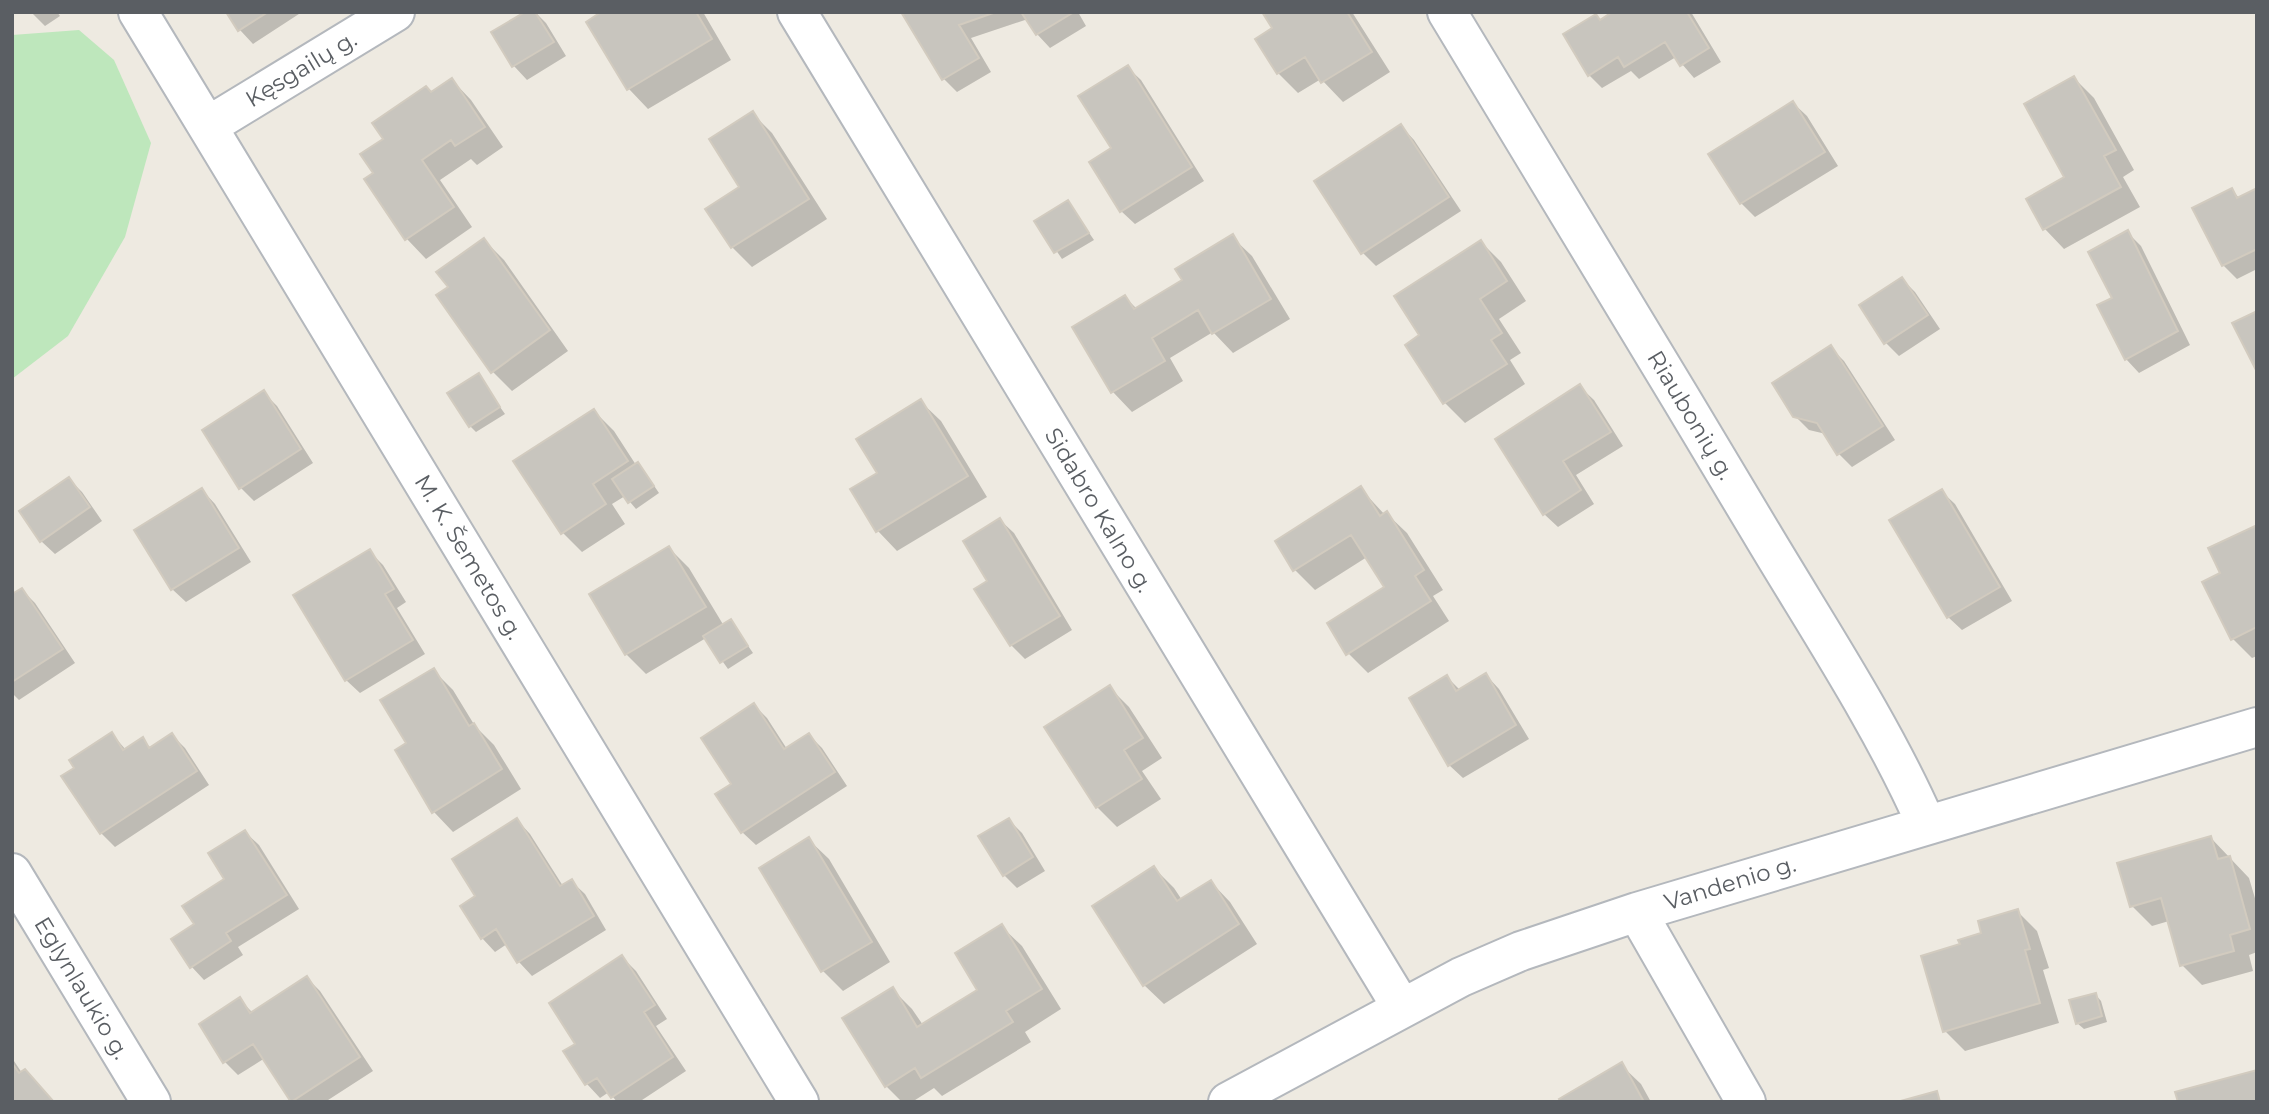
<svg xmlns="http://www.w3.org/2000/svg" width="2269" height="1114" viewBox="0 0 2269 1114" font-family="Montserrat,sans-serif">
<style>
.green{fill:#bee7bc}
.shadow{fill:#0003}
.building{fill:#c8c5be;stroke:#d2cbbf;stroke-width:2}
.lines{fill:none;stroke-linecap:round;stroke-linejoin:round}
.minor-casing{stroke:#b4b8bd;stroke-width:42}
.minor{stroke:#fff;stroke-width:38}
.labels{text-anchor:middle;stroke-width:6;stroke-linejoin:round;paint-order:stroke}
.street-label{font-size:23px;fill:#5a5e63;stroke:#fff}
</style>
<rect width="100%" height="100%" fill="#eeeae1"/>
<path class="green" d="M79,30L114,60L151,143L125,237L68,336L12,379V35Z"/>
<path class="shadow" d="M31,12H57L60,16L45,26Z
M228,12H302L253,44L240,30Z
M535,12L546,23L566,56L527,80L514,66L494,33Z
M605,12H703L731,60L648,109L629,89L588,22Z
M903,12H1078L1086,26L1050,48L1037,34L1028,19L971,38L991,72L957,92L944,79Z
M1264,12H1352L1390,72L1343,102L1321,79L1298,93L1278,73L1258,39L1275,29Z
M1615,12H1691L1721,62L1694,78L1676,57L1639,79L1631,71L1602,88L1589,75L1601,21Z
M1127,67L1141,80L1204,181L1135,224L1121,211L1113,148Z
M2074,78L2094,98L2134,170L2123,177L2140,207L2064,249L2045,229L2028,200L2067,177Z
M452,80L471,100L503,147L477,165L471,159L440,180L472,227L426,259L407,239L366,179L375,173L386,139L432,94Z
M1793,103L1807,116L1838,166L1755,217L1741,203Z
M753,114L772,133L827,219L752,267L732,247L708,209L741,188Z
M1401,126L1414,140L1461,211L1376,266L1363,253L1316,181Z
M2232,190L2240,199L2257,191V269L2237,279L2223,265Z
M1068,202L1094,240L1062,259L1037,222Z
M2127,232L2141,246L2190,345L2139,373L2126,359L2114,299Z
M1232,237L1252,256L1290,319L1233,353L1213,332L1170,358L1183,381L1132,412L1113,392L1125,297L1137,309L1184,280Z
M484,240L504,260L568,351L512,391L492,371L450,288Z
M1481,242L1501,262L1526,301L1499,319L1521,353L1510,360L1525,384L1465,423L1445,403L1407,345L1422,336Z
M1902,279L1915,292L1940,329L1899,356L1886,343Z
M1831,348L1844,361L1895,440L1852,467L1839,454L1826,434L1809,430L1795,416Z
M478,376L505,414L476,432L470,426Z
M1580,387L1594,400L1623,446L1576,475L1594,504L1558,527L1544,514Z
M264,393L277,406L313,463L254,501L241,488Z
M921,402L941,421L987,497L897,551L878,531L879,474Z
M594,411L614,431L636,465L644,471L659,493L636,509L625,496L612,504L625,524L582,552L562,532Z
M69,479L82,492L102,521L55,554L41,541Z
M1361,489L1385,515L1387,514L1407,533L1443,590L1433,596L1449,621L1368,673L1348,653L1386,588L1367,557L1315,590L1295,570Z
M202,490L215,504L251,562L186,602L172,589Z
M1941,491L1955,504L2012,601L1962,630L1948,617Z
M1000,520L1014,533L1072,630L1025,659L1011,645L977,590L989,582Z
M2257,527V656L2252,658L2233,639L2222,573Z
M669,548L689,568L724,626L731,621L753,653L728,669L706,638L646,674L626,654Z
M370,552L383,565L406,602L397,608L425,654L360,693L346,680Z
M22,590L35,603L75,663L19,700L12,693V596Z
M433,670L453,690L475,726L494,745L521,789L453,832L434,812L408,744Z
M1486,675L1499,689L1529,739L1463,778L1449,765L1447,677L1460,690Z
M1109,687L1129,707L1162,758L1142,771L1161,799L1117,827L1097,807L1046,728Z
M754,705L767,718L787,749L809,735L822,748L847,786L756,845L742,832L733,784Z
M112,734L126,750L142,740L151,748L172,735L185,748L209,785L115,847L101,833L64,776L76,768Z
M517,820L530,834L563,886L571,881L585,894L606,930L532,976L519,962L507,944L495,952L482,938L478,896Z
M1009,820L1022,833L1045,871L1017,888L1004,875Z
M245,832L259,845L299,909L238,947L243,955L204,980L191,966L196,924L227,880Z
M2211,838L2249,878L2257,905V952L2249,955L2253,971L2202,985L2182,965L2169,921L2152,926L2132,906Z
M809,840L829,859L890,962L843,991L823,971Z
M1154,868L1174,888L1182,900L1211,882L1230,902L1257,944L1164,1004L1144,985Z
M2017,911L2037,931L2049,968L2043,970L2059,1023L1965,1051L1945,1031L1983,934Z
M1002,927L1022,946L1061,1009L1025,1032L1031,1042L942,1096L934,1088L912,1102H902L886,1086L892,989L912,1009L923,1025L980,990Z
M622,957L636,971L667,1019L656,1026L686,1071L639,1102H617L609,1092L600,1098L587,1084L566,1052L578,1044Z
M307,978L320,991L373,1071L325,1102H293L265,1058L238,1075L225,1062L201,1025L240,1000L253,1013Z
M2095,994L2101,1001L2107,1022L2084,1029L2077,1023Z
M12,1058L22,1073L12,1102Z
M1621,1065L1641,1084L1651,1102H1563Z"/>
<path class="building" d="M226,12H268L238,31Z
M525,12H535L554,42L512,67L491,32Z
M601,12H696L712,39L627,90L586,22Z
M901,12H996L959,25L979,58L942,80Z
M1021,12H1074L1036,35Z
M1262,12H1347L1372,52L1321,83L1305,57L1277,74L1255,39L1272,28Z
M1612,12H1687L1709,48L1680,66L1665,42L1624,67L1618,57L1588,76L1563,34L1596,14L1600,20Z
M1128,65L1192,167L1120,212L1089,162L1111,148L1078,96Z
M2074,76L2116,150L2104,156L2121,187L2043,230L2026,199L2064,177L2024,104Z
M452,78L485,127L455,146L451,140L422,160L454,207L405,240L364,179L373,173L360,154L383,139L372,123L426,86L431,92Z
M1793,101L1825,152L1740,204L1708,154Z
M753,111L809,199L731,248L705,209L739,187L709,139Z
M1401,124L1449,197L1361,254L1314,181Z
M2232,188L2237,198L2257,188V249L2222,266L2192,208Z
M1068,200L1089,233L1054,253L1034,221Z
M2128,230L2178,331L2125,360L2097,305L2112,298L2088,252Z
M1233,234L1271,299L1212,334L1198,310L1152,338L1165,361L1111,393L1072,327L1125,295L1134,309L1182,280L1175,269Z
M484,238L550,330L491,373L436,295L448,287L436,272Z
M1481,240L1507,281L1480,299L1502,333L1491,340L1507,364L1443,404L1405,345L1419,335L1394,296Z
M1902,277L1928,315L1884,344L1859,305Z
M2257,311V372L2232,323Z
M1831,345L1883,426L1837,455L1817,423L1793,417L1772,383Z
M479,373L500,407L469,427L447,393Z
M1580,384L1611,432L1563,461L1581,490L1543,515L1495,439Z
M264,390L301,449L239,489L202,430Z
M921,399L968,476L876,532L850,489L877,473L856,439Z
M594,409L628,461L593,484L606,504L561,534L513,461Z
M638,462L654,486L628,503L612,479Z
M69,477L90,507L40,542L19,511Z
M1361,486L1380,516L1387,511L1424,570L1415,576L1431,601L1346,655L1327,623L1384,587L1351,535L1293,571L1275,541Z
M202,488L239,548L171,590L134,530Z
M1942,489L2000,587L1947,618L1889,520Z
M1000,518L1060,616L1010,646L974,589L987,581L963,541Z
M2257,525V627L2231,640L2202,582L2220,573L2208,548Z
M669,546L706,607L625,655L589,594Z
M370,549L394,589L385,594L413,640L345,681L293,595Z
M22,588L63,649L12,682V594Z
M731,619L748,646L720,663L703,636Z
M434,668L469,726L474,723L502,769L432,813L395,750L406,743L380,700Z
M1486,673L1516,725L1448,766L1409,698L1447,675L1456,691Z
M1110,685L1143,738L1124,750L1142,779L1096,808L1044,727Z
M754,703L784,749L809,733L835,772L741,833L715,794L731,784L701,738Z
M112,732L123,750L143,737L149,748L172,733L197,771L100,834L61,776L74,768L69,760Z
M517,818L560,886L572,879L594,916L517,963L496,929L481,939L460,906L475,896L452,859Z
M1009,818L1033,857L1003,876L978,836Z
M245,830L287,895L226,933L231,941L190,968L171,939L194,924L182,906L224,879L208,853Z
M2211,836L2218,859L2230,856L2250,929L2230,935L2234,951L2180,966L2161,898L2130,907L2117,863Z
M809,837L872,942L821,972L759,868Z
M1154,866L1177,901L1211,880L1239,924L1143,986L1092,906Z
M2018,909L2030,949L2025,950L2040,1003L1943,1032L1921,956L1960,944L1958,940L1981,933L1978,921Z
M1002,924L1042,989L1006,1011L1013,1022L921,1078L915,1068L885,1087L842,1018L893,987L917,1027L977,990L955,953Z
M622,955L655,1005L644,1012L673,1057L611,1098L597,1078L585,1085L563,1051L575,1044L549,1003Z
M307,976L360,1057L291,1102L253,1044L223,1063L199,1024L240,997L250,1013Z
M2096,993L2102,1016L2076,1024L2069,1000Z
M1622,1062L1644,1102H1561L1559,1099Z
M12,1063L19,1073L25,1069L54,1102H12Z
M2257,1070V1102H2178L2175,1092Z
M1937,1091L1940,1102H1897Z"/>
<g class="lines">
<defs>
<path id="minor" d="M138,12L799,1102
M797,12L1402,1008
M1447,12C1551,184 1656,356 1759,529C1816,625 1881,722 1926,824
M208,126L395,12
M12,873L151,1102
M1637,912L1746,1102
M1228,1102L1461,977L1521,951L1637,912L2257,727"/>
</defs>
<use href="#minor" class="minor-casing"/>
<use href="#minor" class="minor"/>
</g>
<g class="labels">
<g class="street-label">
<text transform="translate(301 69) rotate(-31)" y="8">Kęsgailų g.</text>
<text transform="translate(1691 415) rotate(59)" y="8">Riaubonių g.</text>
<text transform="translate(1099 510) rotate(59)" y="8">Sidabro Kalno g.</text>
<text transform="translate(469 557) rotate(59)" y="8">M. K. Šemetos g.</text>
<text transform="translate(1730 883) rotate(-17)" y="8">Vandenio g.</text>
<text transform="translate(82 988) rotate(59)" y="8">Eglynlaukio g.</text>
</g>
</g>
<rect width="2269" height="1114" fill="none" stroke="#5a5e63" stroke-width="28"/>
</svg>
